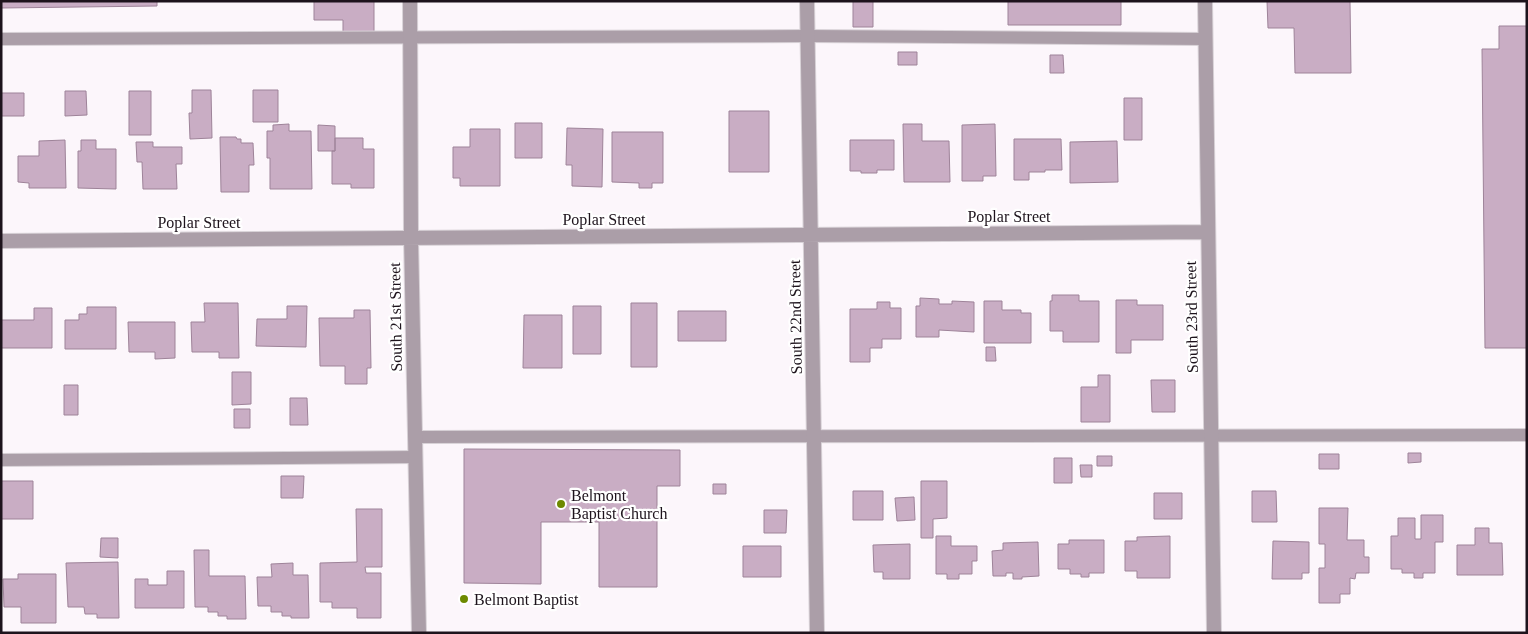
<svg xmlns="http://www.w3.org/2000/svg" width="1528" height="634" viewBox="0 0 1528 634" font-family="Georgia,serif">
<style>
.building{fill:#c9adc4;stroke:#9e8399}
.lines{fill:none;stroke-linecap:round;stroke-linejoin:round}
.service-casing{stroke:#d8d2d7;stroke-width:14}
.minor-casing{stroke:#d8d2d7;stroke-width:16}
.service{stroke:#ab9ea8;stroke-width:12}
.minor{stroke:#ab9ea8;stroke-width:14}
.poi-dot{fill:#6d8900;stroke:#fff;stroke-width:2}
.labels{text-anchor:middle;stroke-width:4.5;stroke-linejoin:round;paint-order:stroke}
.street-label{font-size:16px;fill:#1d131c;stroke:#fff}
.poi-label{font-size:16px;fill:#1d131c;stroke:#fff;text-anchor:start}
</style>
<rect width="100%" height="100%" fill="#fcf6fb"/>
<path class="building" d="M1,1H157V6L1,8Z
M314,1H374V34H343V20H314Z
M853,1H873V27H853Z
M1008,1H1121V25H1008Z
M1267,1H1350L1351,73H1295L1294,28H1268Z
M1499,26H1527V348H1485L1482,49H1499Z
M898,52H917V65H898Z
M1050,55H1063L1064,73H1050Z
M192,90H211L212,138L190,139L189,113H192Z
M253,90H278V122H253Z
M65,91H86L87,115L65,116Z
M129,91H151V135H129Z
M1,93H24V116H1Z
M1124,98H1142V140H1124Z
M729,111H769V172H729Z
M515,123H542V158H515Z
M289,124V131H311L312,189H270V158H267V131H273V125Z
M903,124H922V141H949L950,182H904Z
M995,124L996,176H983V181H962V125Z
M318,125L335,126V151H318Z
M567,128L603,129L602,187L572,186V165H566Z
M470,129H500V186H460V178H453V147H470Z
M612,132H663V183H652V188H639V183L612,182Z
M220,137H236L237,139H241V143H253L254,165H249V192H221Z
M335,138H363V149H374V188H351V184H332V151H335Z
M1014,139H1061L1062,170H1045V172H1029V180H1014Z
M65,140L66,188H29V183L18,182V156H39V141Z
M81,140H96V149H116V189L78,188V151H81Z
M850,140H894V170H877V173H861V171H850Z
M1117,141L1118,182L1070,183V142Z
M136,142H153V147H182V164H176L177,189H143L142,162H137Z
M1052,295H1079V301H1099V342H1063V331H1050V301H1052Z
M920,298L939,299V304H952V301L974,302V332L939,330V337H916V306H920Z
M1116,300H1137V305H1163V340H1131V353H1116Z
M984,301H1002V310H1021V313H1031V343H984Z
M877,302H890V308H901V339H882V348H870V362H850V309H877Z
M204,303H238L239,358H219V352H192L191,322H205Z
M631,303H657V367H631Z
M287,306H307L306,347L256,346L257,319H287Z
M573,306H601V354H573Z
M87,307H116V349H65V320H79V314H87Z
M34,308H52V348H1V320H34Z
M354,310H370L371,368H367V384H345V366H320L319,318H354Z
M678,311H726V341H678Z
M524,315H562V368H523Z
M128,322H175V358L155,359V352H129Z
M986,347H995L996,361H986Z
M232,372H251V404L232,405Z
M1098,375H1110V422H1081V387H1098Z
M1151,380H1175V412H1152Z
M64,385H78V415H64Z
M290,398H307L308,425H290Z
M234,409H250V428H234Z
M464,449L680,450V486H657V587H599V522H541V584L464,583Z
M1408,453H1421V462L1408,463Z
M1319,454H1339V469H1319Z
M1097,456H1112V466H1097Z
M1054,458H1072V483H1054Z
M1080,465H1092V477H1081Z
M281,476H304L303,498H281Z
M1,481H33V519H1Z
M921,481H947V518L933,519V538H921Z
M713,484H726V494H713Z
M853,491H883V520H853Z
M1252,491H1276L1277,522H1252Z
M1154,493H1182V519H1154Z
M914,497L915,520L897,521L895,498Z
M1319,508H1348L1347,540H1364V557H1369V573H1356L1355,579L1350,578V594H1340V603H1319V568H1325V544H1319Z
M356,509H382V567H365L366,573H381V618H357V608H332V602H320V563L357,562Z
M764,510H787L786,533H764Z
M1421,515H1443V542H1435V573H1423V578H1414V573H1402V569H1391V536H1398V518H1415V539H1421Z
M1475,528H1489V543H1502L1503,575H1457V545H1475Z
M936,536H951V546H977V561H972V574H959V579H947V574H936Z
M1170,536V578H1137V571H1125V541H1137V537Z
M101,538H118V558L100,557Z
M1069,540H1104V573H1089V577H1081V574H1070V569H1058V544H1069Z
M1273,541L1309,542V573H1302V579H1272Z
M1038,542L1039,576L1022,577V579H1013V573H1006V576H993L992,551L1003,550V543Z
M910,544V579H883V572H874L873,545Z
M743,546H781V577H743Z
M194,550H209V576H245L246,619H227V616H218V612H208V607H195Z
M118,562L119,618H97V614H85L84,607H68L66,563Z
M293,563V575H308L309,618H291V616H282V612H271V606H258L257,577H272L271,564Z
M167,571H184V608H135V579H148V585H167Z
M18,574H56V623H21V607H4L3,579H18Z"/>
<g class="lines">
<defs>
<path id="service" d="M1,39L808,36L1205,39
M416,437C786,436 1156,438 1527,435
M1,460L416,457"/>
<path id="minor" d="M410,1L411,237L419,633
M807,1L817,633
M1205,1L1214,633
M1,241L1207,232"/>
</defs>
<use href="#service" class="service-casing"/>
<use href="#minor" class="minor-casing"/>
<use href="#service" class="service"/>
<use href="#minor" class="minor"/>
</g>
<g class="poi-dot">
<circle cx="561" cy="504" r="5"/>
<circle cx="464" cy="599" r="5"/>
</g>
<g class="labels">
<g class="street-label">
<text x="1009" y="222">Poplar Street</text>
<text x="604" y="225">Poplar Street</text>
<text x="199" y="228">Poplar Street</text>
<text transform="translate(395 317) rotate(-91)" y="6">South 21st Street</text>
<text transform="translate(795 317) rotate(-91)" y="6">South 22nd Street</text>
<text transform="translate(1191 317) rotate(-91)" y="6">South 23rd Street</text>
</g>
<g class="poi-label">
<text x="571" y="501">Belmont<tspan x="571" dy="18">Baptist Church</tspan></text>
<text x="474" y="605">Belmont Baptist</text>
</g>
</g>
<rect width="1528" height="634" fill="none" stroke="#1d131c" stroke-width="5"/>
</svg>
